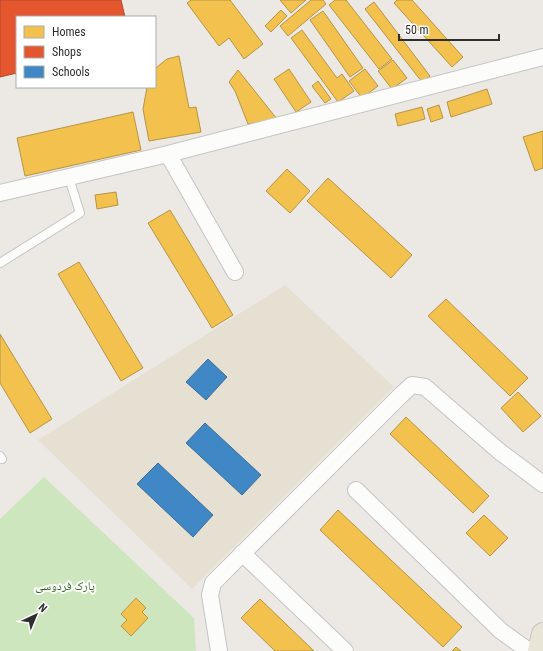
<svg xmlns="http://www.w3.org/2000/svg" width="543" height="651" viewBox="0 0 543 651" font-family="'Roboto Condensed','Noto Naskh Arabic',sans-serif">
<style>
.education{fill:#e6e0d3}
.green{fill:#cee6be}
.homes{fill:#f2c14e;stroke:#b79544}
.shops{fill:#e4572e;stroke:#ad4b2e}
.schools{fill:#3f88c5;stroke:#3a6d98}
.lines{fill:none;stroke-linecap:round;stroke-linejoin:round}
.lane-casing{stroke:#c5c4c5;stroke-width:10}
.street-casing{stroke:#c5c4c5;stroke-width:18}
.primary-casing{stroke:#c6c5c4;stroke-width:24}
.lane{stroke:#fcfcfb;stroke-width:8}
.street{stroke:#fcfcfb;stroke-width:16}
.primary{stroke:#e8e4d6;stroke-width:22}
.labels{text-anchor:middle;stroke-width:4;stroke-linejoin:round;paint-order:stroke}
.park-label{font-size:12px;fill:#2c6e1b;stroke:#fff}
</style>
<rect width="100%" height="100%" fill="#ece8e4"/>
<path class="education" d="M285,285L394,387L192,589L38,440Z"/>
<path class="green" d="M44,477L194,618L196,651H0V519Z"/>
<path class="homes" d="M191,0H230L263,44L244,59L229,38L219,46L187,3Z
M280,0H306L291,13Z
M311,0H323L326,4L288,36L280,26Z
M335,0H346L392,59L379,69L329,5Z
M397,0H412L463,57L452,67L394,3Z
M374,2L430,76L422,82L365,9Z
M281,10L287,16L271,32L265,26Z
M323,11L363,68L350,77L310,20Z
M302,30L337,78L342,74L354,91L338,102L291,38Z
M179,56L189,108L196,107L201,132L149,141L143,109L147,87H155V69L157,67L167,59Z
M393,60L407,78L392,89L378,71Z
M289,69L311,102L296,112L274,79Z
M365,69L378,86L362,98L349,81Z
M238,70L277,119L248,124L235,91L229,82Z
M318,81L331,99L325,103L312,86Z
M487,89L492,104L451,117L447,102Z
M439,105L443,118L431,122L427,109Z
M422,107L425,119L398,126L395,114Z
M133,112L141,150L25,176L17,138Z
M543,131V168L535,171L523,137Z
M287,169L310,191L290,213L266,191Z
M328,178L412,255L391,278L307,201Z
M116,192L118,205L97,209L95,195Z
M170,210L233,315L212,328L148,223Z
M79,262L143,368L121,381L58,274Z
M446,299L528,378L510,396L428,316Z
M0,334L52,419L30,433L0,383Z
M518,392L541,416L523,432L501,408Z
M406,417L489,496L473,513L390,434Z
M338,510L462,627L443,647L320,530Z
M484,515L508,538L490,556L466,533Z
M136,598L146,608L142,612L148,618L131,636L121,626L127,620L121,614Z
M260,599L314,651H275L241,618Z
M456,647L461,651H452Z"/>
<path class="shops" d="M0,0H121L125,17H17V73L0,77Z"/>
<path class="schools" d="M208,359L227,377L206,400L186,382Z
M205,423L261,475L242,495L186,443Z
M158,463L213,515L193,537L137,484Z"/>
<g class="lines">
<defs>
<path id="lane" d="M0,263L80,213L69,178
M0,456L2,459"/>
<path id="street" d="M168,154L235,272
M0,193L168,154L543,57
M356,490L501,631L529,651
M242,553L345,651
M219,651L210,595L213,583L401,395L412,385L425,387L499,451L543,484"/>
<path id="primary" d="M539,651L543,634"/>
</defs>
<use href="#lane" class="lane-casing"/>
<use href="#street" class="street-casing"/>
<use href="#primary" class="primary-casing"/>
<use href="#lane" class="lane"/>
<use href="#street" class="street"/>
<use href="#primary" class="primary"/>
</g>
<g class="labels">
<g class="park-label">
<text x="65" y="590">پارک فردوسی</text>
</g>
</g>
<rect x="16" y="16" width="140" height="72" fill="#ffffff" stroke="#ababab"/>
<rect x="24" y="26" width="20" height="12" fill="#f2c14e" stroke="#ababab"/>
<text x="52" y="36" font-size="12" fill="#2e2e2e">Homes</text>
<rect x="24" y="46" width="20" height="12" fill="#e4572e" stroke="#ababab"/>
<text x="52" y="56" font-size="12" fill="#2e2e2e">Shops</text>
<rect x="24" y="66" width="20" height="12" fill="#3f88c5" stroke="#ababab"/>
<text x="52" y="76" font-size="12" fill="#2e2e2e">Schools</text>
<g transform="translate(36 615) rotate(44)" stroke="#ffffff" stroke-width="3" paint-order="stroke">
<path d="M0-3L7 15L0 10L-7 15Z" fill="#2e2e2e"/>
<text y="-6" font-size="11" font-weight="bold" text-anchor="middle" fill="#2e2e2e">N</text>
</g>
<path d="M399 34v6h100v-6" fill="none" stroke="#2e2e2e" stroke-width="2"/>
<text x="405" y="34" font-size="12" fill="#2e2e2e" stroke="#ffffff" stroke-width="3" paint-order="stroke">50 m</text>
</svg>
